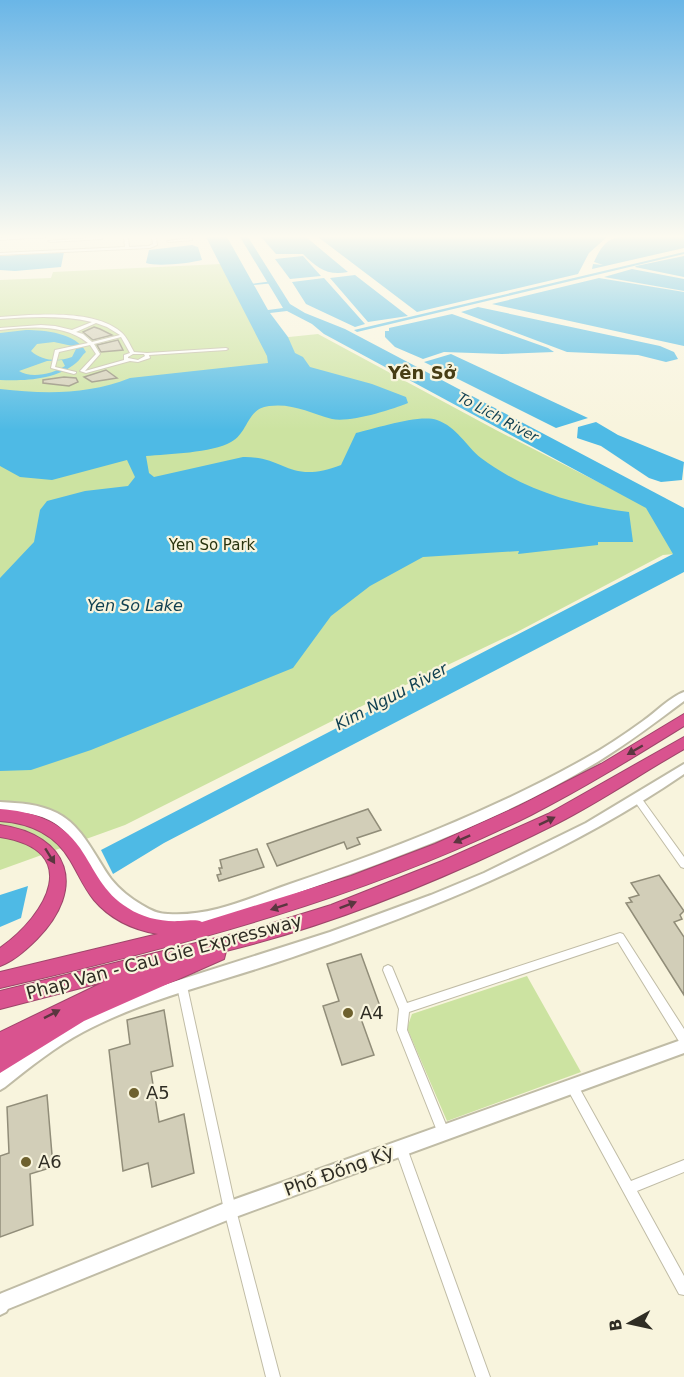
<svg xmlns="http://www.w3.org/2000/svg" width="684" height="1377" viewBox="0 0 684 1377" font-family="'DejaVu Sans',sans-serif">
<style>
.green{fill:#cce3a1}
.water{fill:#4ebae5;fill-rule:evenodd}
.lines{fill:none;stroke-linecap:round;stroke-linejoin:round}
.canal{fill:#4ebae5;fill-rule:evenodd}
.building{fill:#d2ceb8;stroke:#918d79;stroke-width:1.5}
.street-casing{stroke:#c0bca6;stroke-width:2}
.secondary-casing{stroke:#c0bca6;stroke-width:4}
.highway-casing{stroke:#9e466a;stroke-width:2}
.street{fill:#fff;fill-rule:evenodd}
.secondary{fill:#fff;fill-rule:evenodd}
.highway{fill:#d9538f;fill-rule:evenodd}
.oneway{fill:#5a363f}
.poi-dot{fill:#6e612e;stroke:#f8f4dd;stroke-width:2}
.labels{text-anchor:middle;stroke-width:4.5;stroke-linejoin:round;paint-order:stroke}
.far-water-label{font-size:14px;font-style:italic;fill:#0f3f50;stroke:#f8f4dd}
.park-label{font-size:15px;fill:#293410;stroke:#f8f4dd}
.water-label{font-size:16px;font-style:italic;fill:#0f3f50;stroke:#f8f4dd}
.far-district-label{font-size:18px;font-weight:bold;fill:#473d14;stroke:#f8f4dd}
.near-street-label{font-size:18px;fill:#2f2d24;stroke:#f8f4dd}
.near-poi-label{font-size:18px;fill:#2f2d24;stroke:#f8f4dd;text-anchor:start}
</style>
<rect width="100%" height="100%" fill="#f8f4dd"/>
<path class="green" d="M221,264L260,340L318,334L496,430L647,507L674,554L663,555L517,632L370,702L125,825L0,870V280L51,278L53,272Z
M527,976L581,1072L447,1121L407,1028L412,1014Z"/>
<path class="water" d="M206,237H227L268,310L283,308L240,237H248L290,304L305,313L345,329L684,508V572L164,843L113,874L101,850L673,554L646,508L324,334L312,324L287,311L270,313L288,337L295,353L303,357L310,367L372,384L406,397L408,403C391,410 349,423 332,419C310,413 293,403 269,406C246,409 249,432 231,442C212,453 168,454 146,456L149,473L154,477L243,457C286,456 289,485 341,465L356,433C375,429 418,414 437,420C457,427 466,446 481,458C523,490 578,506 629,512L633,542H598V545L518,554L519,551L423,557L370,586L331,616L293,668L91,750L31,770L0,771V578L34,542L40,510L47,501L85,491L128,486L135,477L127,460L52,480L20,477L0,466V389C44,394 87,395 130,378L268,363L267,356Z
M261,237H306L348,272C327,276 317,268 303,254H276Z
M318,237H607L589,253L578,274L417,312Z
M619,237H684V248L592,269L593,264L603,265L594,262C599,251 605,239 619,237Z
M192,245L198,247L202,260C191,263 157,267 146,263L149,250Z
M64,252L61,267L15,271L0,270V256Z
M303,256L321,276L290,279L275,259Z
M684,256V277L635,267L636,266Z
M632,269L684,279V291L604,277Z
M355,275L408,316L368,322L330,278Z
M324,278L365,324L355,327L306,304L292,282Z
M599,278L684,292V346L492,304Z
M478,307L660,346L674,352L678,359L666,362L638,355L567,352L461,312Z
M452,314L548,348L554,352L502,354L444,352L423,359L395,347L385,337V331H389V328Z
M26,330C45,330 76,333 86,352C82,355 80,360 76,363C56,380 24,381 0,380V333ZM54,342L77,347L72,357C58,362 42,361 31,351L37,344ZM47,361L62,360L65,366C53,374 31,379 19,371Z
M451,354L588,418L556,428L424,362Z
M596,422L618,435L684,462L682,480L661,482L649,478L601,446L577,438L578,427Z
M28,886L21,918L0,927V895Z"/>
<g class="lines">
<path class="canal" d="M684,252V254L357,332L354,330Z
M273,281L275,283L244,286L242,285Z"/>
</g>
<path class="building" d="M94,327L100,329L112,335L93,340L83,332Z
M118,340L123,350L101,352L97,345Z
M106,370L117,378L92,382L84,377Z
M64,377L76,378L78,382L69,386L43,383V380Z
M368,809L381,830L357,838L360,844L347,849L344,842L277,866L267,844Z
M257,849L264,867L219,881L217,875L221,874L219,868H222L220,860Z
M659,875L684,911L680,915L682,919L674,922L684,937V995L626,903L632,902L629,898L639,895L631,883Z
M361,954L381,1009L360,1016L374,1055L342,1065L323,1006L339,1001L327,964Z
M164,1010L173,1066L151,1072L159,1122L184,1114L194,1173L152,1187L148,1163L123,1171L109,1050L130,1044L127,1020Z
M47,1095L53,1167L30,1174L33,1225L0,1237V1156L9,1153L7,1107Z"/>
<g class="lines">
<defs>
<path id="street" d="M25,237H46L0,240V238Z
M101,237L102,239L50,242L48,241Z
M124,237H128L129,247L149,246L153,244L152,237H156L157,245L150,248L0,255V253L125,247Z
M191,238L192,240L169,242L167,241Z
M29,315C57,314 98,313 121,332C127,337 130,345 134,352L147,353L226,348L228,349L226,350L149,355L150,358L138,362L130,361L86,373L80,371L96,354L90,345L59,352L55,367L76,372V373L74,374L51,368L55,350L88,343C63,323 30,327 0,330V328L41,325L55,326L72,330L92,322C61,315 31,317 0,319V317ZM96,323L107,327L120,335L92,342L83,334L76,332ZM121,337L130,353L124,355V360L85,371L100,354L94,344ZM133,354H144L145,356L138,360L128,358V357Z
M639,798L642,799L684,857V868L681,867L636,803L635,801L636,799Z
M620,933L623,934L684,1029V1044L680,1043L618,942L409,1012L407,1030L449,1132L447,1136L443,1138L439,1136L397,1030L399,1009L383,970L384,967L388,965L392,967L407,1003Z
M182,981L186,983L187,986L236,1210L280,1377H266L224,1210L177,986L178,983Z
M572,1081L576,1082L631,1181L684,1160V1172L637,1191L684,1276V1295L679,1294L568,1090L566,1086L568,1082Z
M401,1142L405,1144L407,1148L490,1377H476L395,1148L397,1144Z"/>
<path id="secondary" d="M684,692V701C656,722 628,743 599,761C506,818 402,856 300,892C252,909 200,937 148,921C93,904 90,840 49,820C33,812 17,812 0,812V802C20,803 39,804 57,813C83,826 95,857 111,879C120,890 130,898 142,905C150,910 158,914 168,914C211,917 250,898 290,884C392,849 492,811 586,758C606,747 625,734 643,721C656,712 670,697 684,692Z
M684,764V774C574,849 455,900 330,944C296,956 261,968 227,978C178,993 128,1008 83,1032C55,1047 30,1067 5,1087L0,1090V1072L32,1047L62,1028L121,1000L176,981L330,932L431,895L484,873L586,823Z
M684,1039V1053L230,1219L8,1309L6,1312L0,1315V1294L2,1293L230,1201Z"/>
<path id="highway" d="M684,714V726C634,757 584,788 531,815C364,898 181,946 0,988V972L158,934C134,930 110,919 94,900C84,888 78,873 70,860C55,834 29,823 0,821V809C31,811 62,821 80,848C95,870 103,893 128,908C143,918 162,922 180,921C189,921 195,919 202,922L351,876L435,844L519,806L601,764Z
M684,737V749C642,773 601,801 558,823C456,874 337,924 226,951L224,959L84,1021L0,1073V1032L104,982L0,1009V991L253,929L331,905L442,861L548,814Z
M0,825C70,835 87,888 37,939C27,949 14,961 0,966V948C47,915 84,850 0,837Z"/>
</defs>
<use href="#street" class="street-casing"/>
<use href="#secondary" class="secondary-casing"/>
<use href="#highway" class="highway-casing"/>
<use href="#street" class="street"/>
<use href="#secondary" class="secondary"/>
<use href="#highway" class="highway"/>
</g>
<defs><path id="oneway-solid" d="M-6-.8H1V-3.2L6.5 0L1 3.2V.8H-6Z" transform="scale(1.5)"/></defs>
<g class="oneway">
<use href="#oneway-solid" transform="translate(635 750) rotate(150)"/>
<use href="#oneway-solid" transform="translate(547 821) rotate(-26)"/>
<use href="#oneway-solid" transform="translate(462 839) rotate(156)"/>
<use href="#oneway-solid" transform="translate(50 856) rotate(58)"/>
<use href="#oneway-solid" transform="translate(348 905) rotate(-21)"/>
<use href="#oneway-solid" transform="translate(279 907) rotate(162)"/>
<use href="#oneway-solid" transform="translate(52 1014) rotate(-27)"/>
</g>
<linearGradient id="sky" x2="0" y2="1"><stop stop-color="#6ab6e7"/><stop offset="0.55" stop-color="#fcfaf0"/><stop offset="1" stop-color="#fcfaf0" stop-opacity="0"/></linearGradient>
<rect width="684" height="430" fill="url(#sky)"/>
<g class="poi-dot">
<circle cx="348" cy="1013" r="6"/>
<circle cx="134" cy="1093" r="6"/>
<circle cx="26" cy="1162" r="6"/>
</g>
<g class="labels">
<g class="far-water-label">
<text transform="translate(498 417) rotate(28)" y="5">To Lich River</text>
</g>
<g class="park-label">
<text x="212" y="550">Yen So Park</text>
</g>
<g class="water-label">
<text x="135" y="611">Yen So Lake</text>
<text transform="translate(391 696) rotate(-28)" y="6">Kim Nguu River</text>
</g>
<g class="far-district-label">
<text x="422" y="379">Yên Sở</text>
</g>
<g class="near-street-label">
<text transform="translate(164 957) rotate(-15)" y="6">Phap Van - Cau Gie Expressway</text>
<text transform="translate(339 1171) rotate(-20)" y="6">Phố Đống Kỳ</text>
</g>
<g class="near-poi-label">
<text x="360" y="1019">A4</text>
<text x="146" y="1099">A5</text>
<text x="38" y="1168">A6</text>
</g>
</g>
<g transform="translate(630 1323) rotate(262)" stroke="#f8f4dd" stroke-width="4.5" paint-order="stroke">
<path d="M0-4.5L10 22L0 15L-10 22Z" fill="#2f2d24"/>
<text y="-9" font-size="16" font-weight="bold" text-anchor="middle" fill="#2f2d24">B</text>
</g>
</svg>
